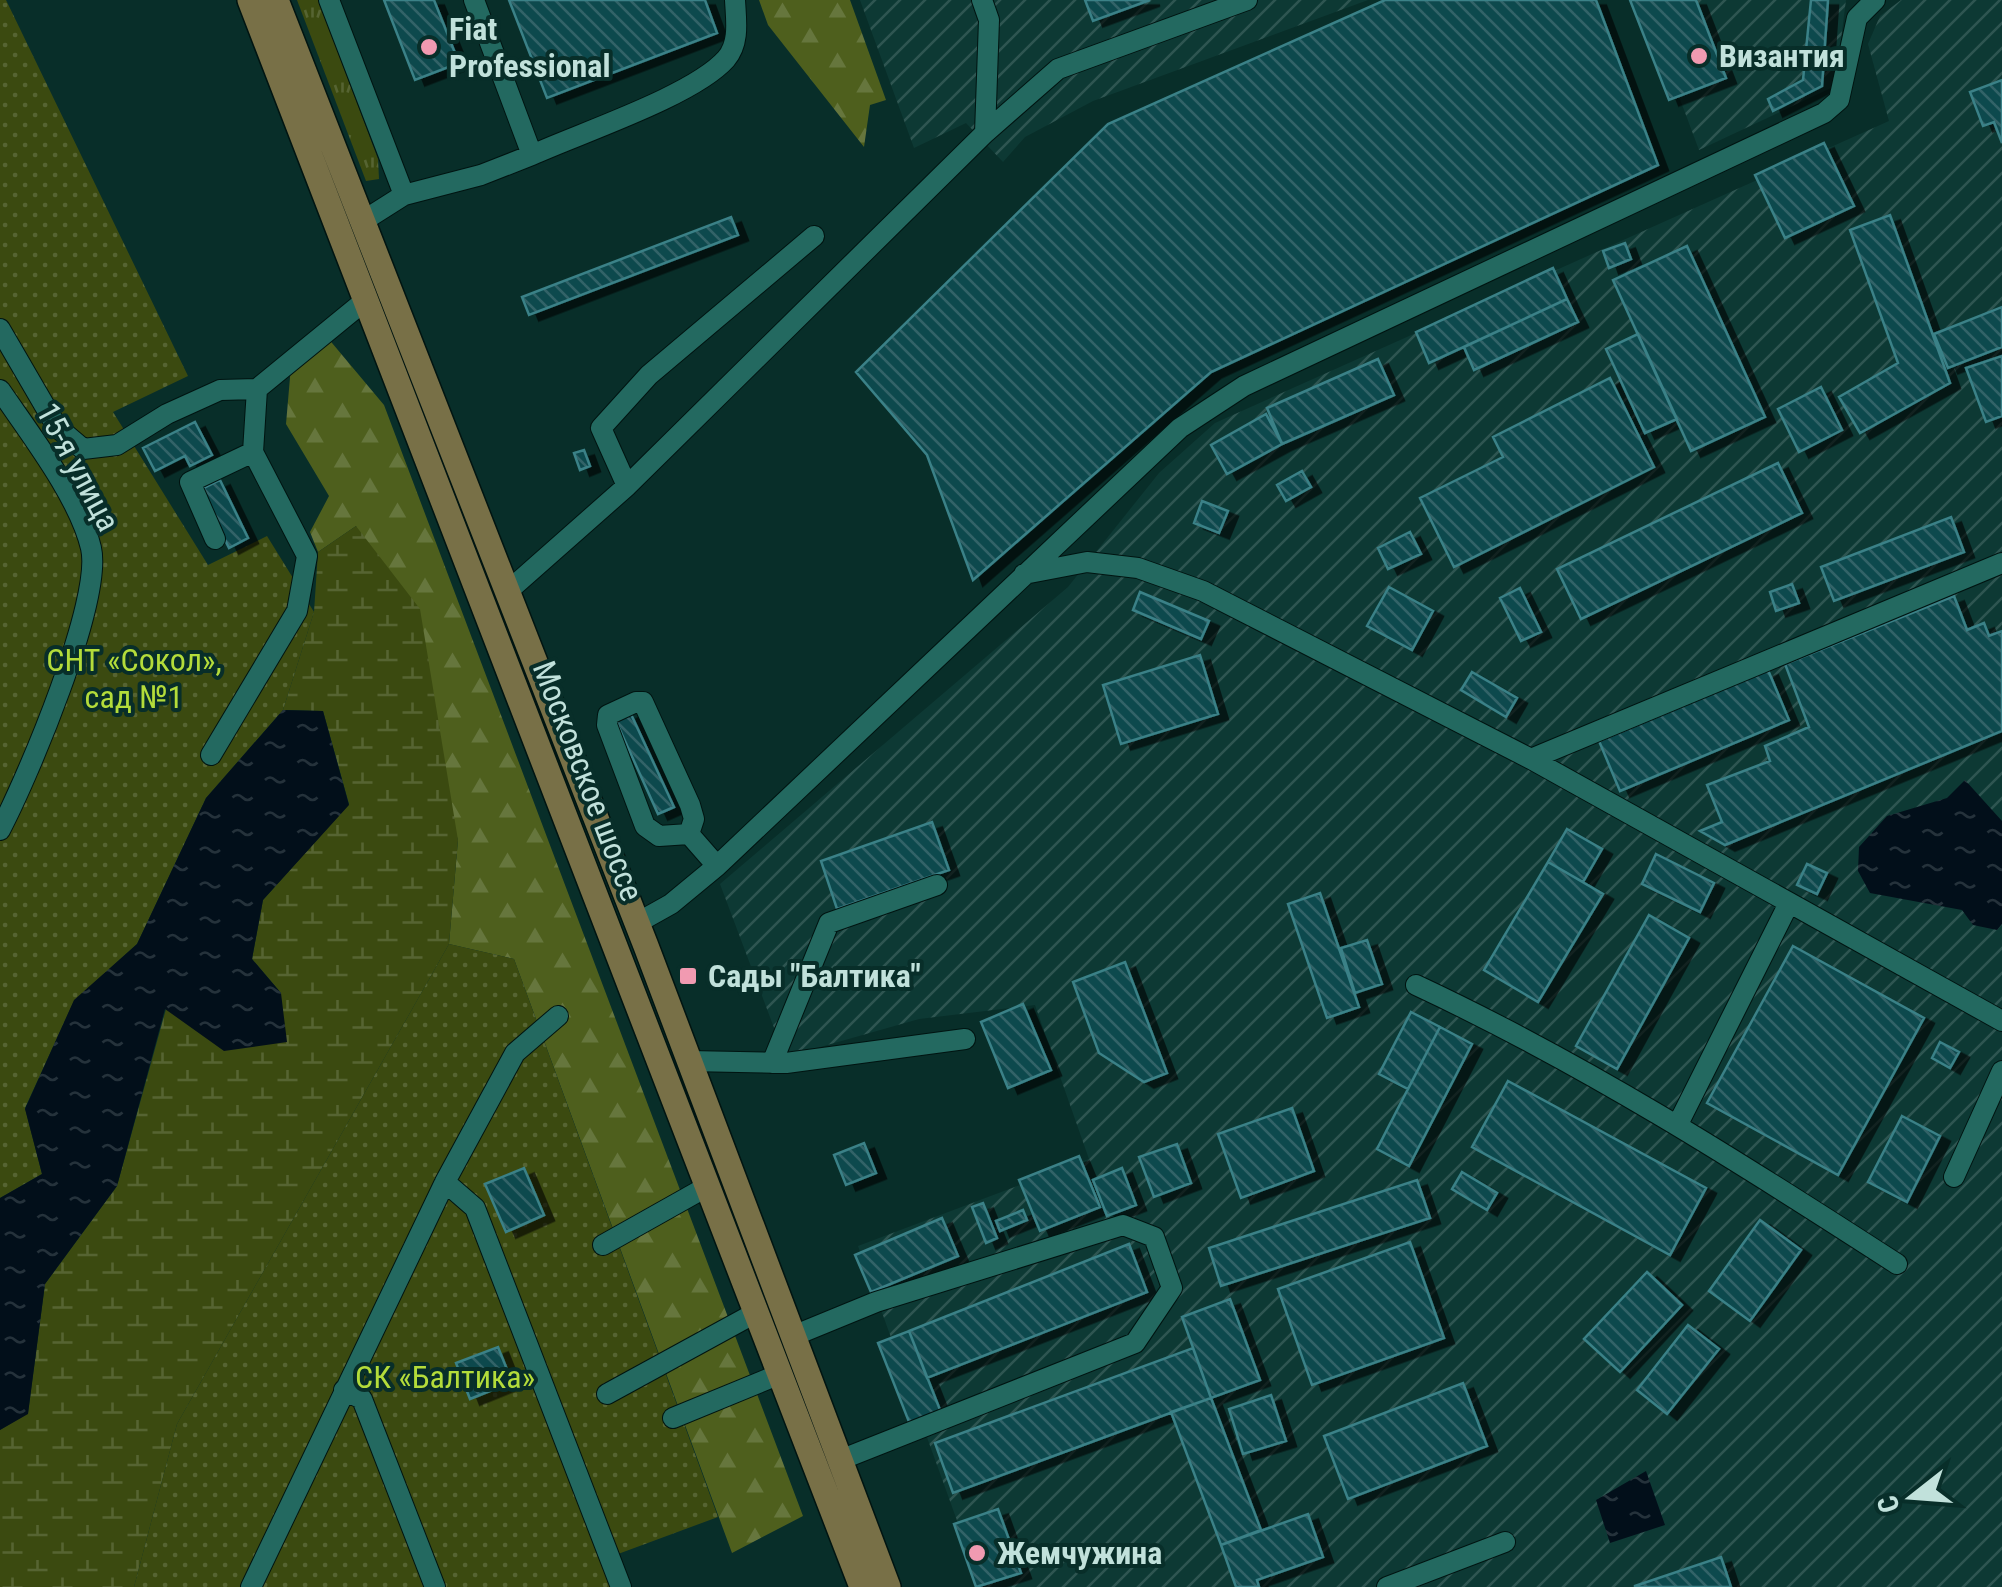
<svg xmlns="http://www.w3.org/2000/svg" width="2002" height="1587" viewBox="0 0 2002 1587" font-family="'Roboto Condensed',sans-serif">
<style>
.industrial{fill:url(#industrial-furrows)}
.grass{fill:url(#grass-tufts)}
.forest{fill:url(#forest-firs)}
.wetland{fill:url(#wetland-marsh)}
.garden{fill:url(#garden-dots)}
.water{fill:url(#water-ripples)}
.building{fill:url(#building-back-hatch);stroke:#3a8187;stroke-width:2.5;filter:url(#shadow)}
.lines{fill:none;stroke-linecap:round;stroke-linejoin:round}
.minor-casing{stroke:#011411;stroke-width:22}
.major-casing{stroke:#011411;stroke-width:28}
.minor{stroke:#236960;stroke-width:20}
.major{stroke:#787047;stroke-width:25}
.poi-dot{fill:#f19ab1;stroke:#082e29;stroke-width:4}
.labels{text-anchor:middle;stroke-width:8;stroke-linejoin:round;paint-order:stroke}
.poi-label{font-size:32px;font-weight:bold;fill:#c1e1db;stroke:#082e29;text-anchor:start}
.street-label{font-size:32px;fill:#c1e1db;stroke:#082e29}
.park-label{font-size:32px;fill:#b4dc3a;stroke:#082e29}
</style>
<defs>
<pattern id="industrial-furrows" width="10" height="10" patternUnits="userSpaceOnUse" patternTransform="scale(2.5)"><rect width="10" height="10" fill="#0d3934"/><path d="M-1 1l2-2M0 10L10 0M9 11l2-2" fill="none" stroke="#2e5551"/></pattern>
<pattern id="grass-tufts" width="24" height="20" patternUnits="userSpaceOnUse" patternTransform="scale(2.5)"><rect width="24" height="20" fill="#3b4a10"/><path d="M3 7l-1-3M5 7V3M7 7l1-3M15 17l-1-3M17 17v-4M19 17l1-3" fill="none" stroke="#566432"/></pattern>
<pattern id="forest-firs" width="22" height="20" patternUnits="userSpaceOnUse" patternTransform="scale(2.5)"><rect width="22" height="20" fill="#4e5f1d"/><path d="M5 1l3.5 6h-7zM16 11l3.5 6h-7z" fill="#66763d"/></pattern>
<pattern id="wetland-marsh" width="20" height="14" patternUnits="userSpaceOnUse" patternTransform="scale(2.5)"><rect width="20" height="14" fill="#3b4a10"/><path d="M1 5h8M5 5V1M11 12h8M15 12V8" fill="none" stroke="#566432"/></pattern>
<pattern id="garden-dots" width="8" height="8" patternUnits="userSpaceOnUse" patternTransform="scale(2.5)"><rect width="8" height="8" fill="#3b4a10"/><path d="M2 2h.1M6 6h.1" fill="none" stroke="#566432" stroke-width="1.8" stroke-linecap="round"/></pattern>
<pattern id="water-ripples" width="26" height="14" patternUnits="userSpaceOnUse" patternTransform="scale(2.5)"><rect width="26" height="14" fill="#020f1a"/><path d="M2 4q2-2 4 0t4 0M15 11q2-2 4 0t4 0" fill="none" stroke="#25323b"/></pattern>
<pattern id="building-back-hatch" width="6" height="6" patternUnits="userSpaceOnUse" patternTransform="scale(2.5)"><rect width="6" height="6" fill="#10494e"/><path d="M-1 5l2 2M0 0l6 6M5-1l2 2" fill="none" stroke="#316367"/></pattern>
<filter id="shadow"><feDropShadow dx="10" dy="5.5" stdDeviation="0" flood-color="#0009"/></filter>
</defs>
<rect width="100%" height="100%" fill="#082e29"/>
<path class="industrial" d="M860,0H1368L1093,101L1025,137L1003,162L966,123L914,148Z
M1643,0H1846L1835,86L1699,150Z
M1901,0H2002V1587H981L858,1246L1089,1159L1035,1005L919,1019L785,1057L720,884L1068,587L1159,473L1215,423L1889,121L1868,44L1880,16Z"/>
<path class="grass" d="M297,0H318L378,159L379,179L366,181Z"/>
<path class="forest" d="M759,0H850L886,100L870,105L864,147L768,25Z
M327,337L384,405L803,1516L732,1553L514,959L449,944L458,840L356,526L318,552L310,532L329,496L286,424L291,366Z"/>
<path class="wetland" d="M356,526L420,609L458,840L449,944L177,1424L134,1587H0V1430L28,1413L45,1284L117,1186L166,1009L281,993L252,959L263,900L349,804L323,711L283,710L314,612L318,552Z"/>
<path class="garden" d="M0,0H6L188,376L113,412L208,565L267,536L314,612L283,710L206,798L137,944L74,1001L25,1108L42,1174L0,1198Z
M449,944L514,959L718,1517L618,1554L630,1587H134L177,1424Z"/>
<path class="water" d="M283,710L323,711L349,805L263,900L252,959L281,993L287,1042L224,1051L165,1009L117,1186L45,1284L28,1414L0,1430V1198L42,1174L25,1109L74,1000L137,944L206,798Z
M1965,780L2002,821V924L1997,930L1973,925L1962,910L1870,893L1858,871L1859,847L1887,816L1947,798Z
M1646,1471L1665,1525L1610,1543L1596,1500Z"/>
<path class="building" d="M384,0H434L459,63L415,80Z
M509,0H705L717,33L547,98Z
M1085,0H1150L1093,21Z
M1385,0H1596L1658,165L1211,372L973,580L927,455L856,372L1108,124Z
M1630,0H1696L1726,78L1669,100Z
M1811,0H1828L1822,86L1773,111L1768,99L1803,80Z
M2002,80V143L1994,122L1983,126L1970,92Z
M1824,143L1854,206L1785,238L1755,175Z
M1890,215L1950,383L1860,433L1839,397L1898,363L1850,230Z
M731,217L738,235L529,315L522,297Z
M1625,243L1631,259L1609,268L1603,251Z
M1687,246L1765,417L1691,451L1613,280Z
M1553,268L1567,299L1429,363L1416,332Z
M1567,299L1578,322L1474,370L1464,347Z
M2002,307V347L1948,368L1934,334Z
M1638,334L1677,419L1645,433L1606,349Z
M2002,356V416L1986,422L1966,368Z
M1378,359L1394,395L1282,444L1267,408Z
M1610,378L1654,467L1454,567L1420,498L1503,457L1493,437Z
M1821,387L1842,430L1799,452L1778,409Z
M1266,414L1282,444L1227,474L1211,445Z
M195,422L212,455L190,466L185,456L155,471L143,448Z
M584,450L590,466L580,470L574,453Z
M1778,463L1802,513L1581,619L1557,569Z
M1302,471L1311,487L1286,501L1277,485Z
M220,480L248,538L229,548L200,490Z
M1202,501L1228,511L1219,533L1194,523Z
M1951,517L1964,552L1834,601L1821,567Z
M1410,532L1421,554L1388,569L1378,548Z
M1792,584L1799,603L1776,611L1770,592Z
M1389,587L1433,611L1412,650L1367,626Z
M1520,588L1541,632L1521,641L1500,598Z
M1140,592L1209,621L1201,639L1133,610Z
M1954,596L1967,630L1984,623L1989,636L2002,631V731L1725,845L1700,831L1722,822L1707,785L1770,761L1765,746L1809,727L1785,664Z
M1200,655L1218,714L1121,744L1103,685Z
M1768,670L1789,720L1620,791L1599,741Z
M1472,672L1517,698L1506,717L1461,690Z
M630,712L674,807L658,814L615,719Z
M932,822L949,870L837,909L821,861Z
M1567,829L1602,849L1583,882L1548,862Z
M1656,854L1714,883L1700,912L1642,884Z
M1548,862L1603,894L1538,1002L1484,970Z
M1807,864L1827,873L1817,894L1797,885Z
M1320,893L1359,1007L1327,1018L1288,904Z
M1649,915L1689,938L1617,1069L1576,1046Z
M1367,940L1382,984L1355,993L1341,948Z
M1793,946L1924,1018L1838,1175L1707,1103Z
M1125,962L1167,1073L1144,1082L1099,1053L1073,982Z
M1023,1004L1051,1070L1008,1088L981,1022Z
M1411,1012L1440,1027L1408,1089L1379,1074Z
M1440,1027L1472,1044L1409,1166L1377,1149Z
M1940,1042L1959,1052L1950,1068L1932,1058Z
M1508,1081L1706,1188L1670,1255L1472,1147Z
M1292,1108L1314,1171L1241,1198L1218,1134Z
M1902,1116L1940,1136L1907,1202L1868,1182Z
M864,1143L876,1173L846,1185L834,1155Z
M1177,1144L1191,1183L1154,1197L1139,1157Z
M1079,1156L1100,1207L1040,1231L1019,1180Z
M524,1168L544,1215L506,1232L485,1184Z
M1122,1168L1136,1205L1107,1216L1093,1180Z
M1462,1172L1497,1193L1487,1210L1452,1189Z
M1417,1180L1430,1218L1221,1286L1209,1248Z
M983,1203L997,1238L986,1243L972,1207Z
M1023,1210L1027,1220L1000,1231L996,1221Z
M942,1218L958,1256L871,1292L855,1255Z
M1760,1220L1801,1250L1750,1321L1709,1291Z
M1410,1242L1444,1338L1312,1385L1278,1289Z
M1129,1244L1147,1292L927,1378L909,1331Z
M1647,1272L1682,1305L1620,1372L1584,1339Z
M1230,1299L1260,1380L1211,1398L1182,1317Z
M1688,1325L1719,1349L1667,1414L1637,1390Z
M909,1331L942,1415L911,1427L878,1343Z
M498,1347L512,1382L470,1399L456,1363Z
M1193,1348L1211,1398L953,1493L935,1443Z
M1463,1383L1487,1446L1348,1499L1324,1436Z
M1271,1395L1286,1441L1243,1454L1229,1409Z
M1211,1398L1261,1530L1221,1545L1171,1412Z
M998,1509L1021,1573L976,1587L954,1524Z
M1308,1514L1323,1557L1257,1580L1259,1587H1236L1221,1545Z
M1721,1557L1731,1587H1635V1586Z"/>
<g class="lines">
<defs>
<path id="minor" d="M329,0L404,195L363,221
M982,0L989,20L985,133
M532,155C580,133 693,96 726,59C740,43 736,20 735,0
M404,195L481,175L532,155L474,0
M0,329L57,427L83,449L117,445L167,414L220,390L257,389L367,299
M0,390C30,434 79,497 91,548C103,600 27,779 0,830
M627,486L601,428L649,375L814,236
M215,539L190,482L253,452
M1024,574L1087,562L1138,568L1203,591L1531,759L2002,1021
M507,592L627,486L985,133L1058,69L1247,0
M636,702H643L690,805L694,819L689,834L659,836L645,826L607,725L608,715Z
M211,755L297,611L307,556L253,452L257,389
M1531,759L2002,563
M689,834L717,866
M637,923L671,904L717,866L1180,428L1244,386L1824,113L1839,100L1857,18L1875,0
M1416,985C1585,1064 1741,1163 1897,1264
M689,1061L786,1063L965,1039
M772,1063L829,923L937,885
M1678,1124L1789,903
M1954,1177L2002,1071
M445,1182L475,1208L621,1587
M603,1245L708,1186
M793,1336L876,1302L1123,1225L1154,1237L1172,1288L1135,1343L840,1460
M344,1390L362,1399L435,1587
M607,1394L757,1312
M673,1418L780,1374
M251,1587L445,1182L515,1053L558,1016
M1387,1587L1505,1542"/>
<path id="major" d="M250,0L862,1587
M276,0L646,946L888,1587"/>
</defs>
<use href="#minor" class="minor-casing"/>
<use href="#major" class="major-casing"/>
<use href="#minor" class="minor"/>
<use href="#major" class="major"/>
</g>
<g class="poi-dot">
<circle cx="429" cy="47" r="10"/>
<circle cx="1699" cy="56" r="10"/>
<rect x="678" y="966" width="20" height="20" rx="5"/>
<circle cx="977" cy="1553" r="10"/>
</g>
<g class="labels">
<g class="poi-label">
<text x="449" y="40">Fiat<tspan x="449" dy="37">Professional</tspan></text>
<text x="1719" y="67">Византия</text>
<text x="708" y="987">Сады "Балтика"</text>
<text x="997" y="1564">Жемчужина</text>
</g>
<g class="street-label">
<text transform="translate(78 467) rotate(62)" y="11">15-я улица</text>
<text transform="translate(588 781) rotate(69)" y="11">Московское шоссе</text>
</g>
<g class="park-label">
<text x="134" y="671">СНТ «Сокол»,<tspan x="134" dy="37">сад №1</tspan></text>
<text x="445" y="1388">СК «Балтика»</text>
</g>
</g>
<g transform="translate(1912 1497) rotate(253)" stroke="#082e29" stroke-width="8" paint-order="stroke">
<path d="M0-8L18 38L0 25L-18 38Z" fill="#c1e1db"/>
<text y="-15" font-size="28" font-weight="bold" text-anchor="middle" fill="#c1e1db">С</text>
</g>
</svg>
